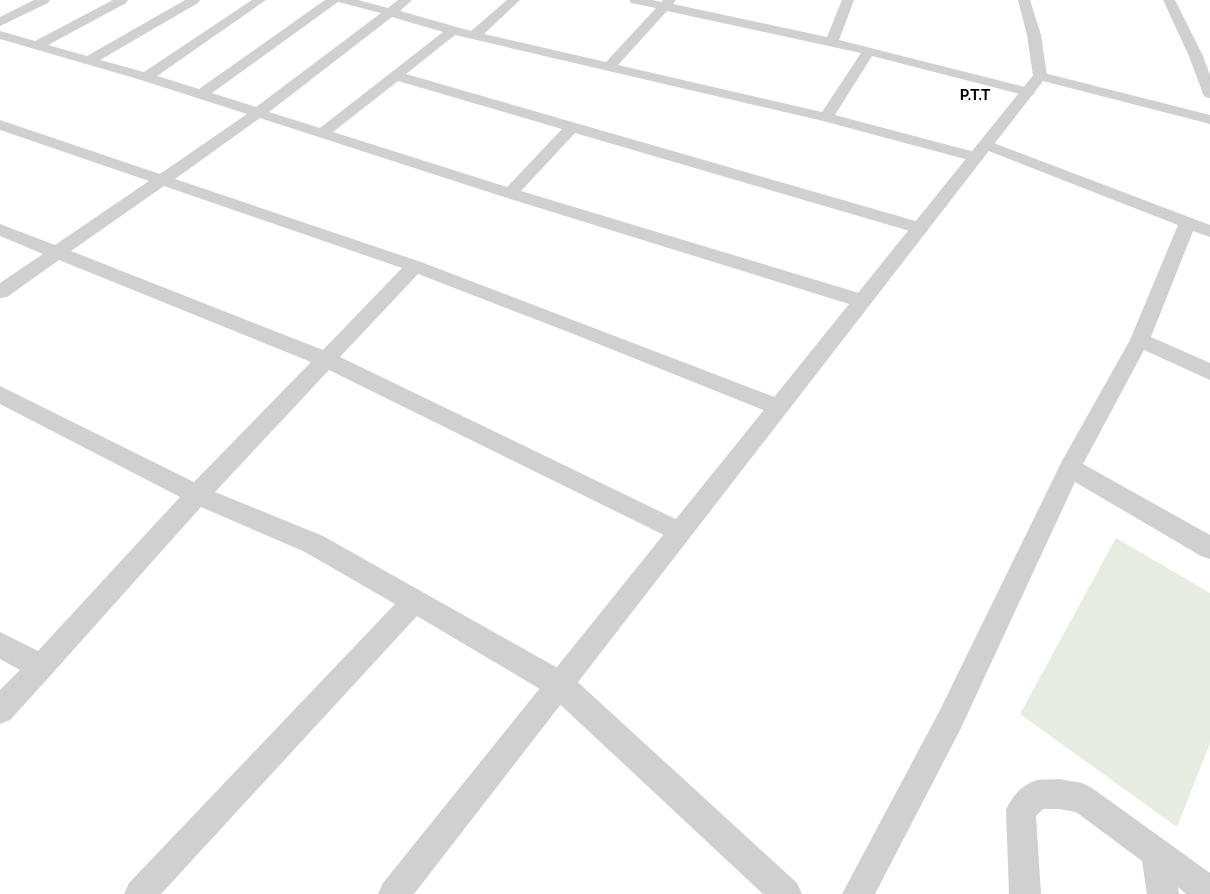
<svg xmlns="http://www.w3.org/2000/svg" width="1210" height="894" viewBox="0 0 1210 894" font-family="Raleway,sans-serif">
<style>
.green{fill:#e6ecdf}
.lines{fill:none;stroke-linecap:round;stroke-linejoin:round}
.minor{fill:#d0d0d0;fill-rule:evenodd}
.tertiary{fill:#d0d0d0;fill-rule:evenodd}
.labels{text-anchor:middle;stroke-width:4;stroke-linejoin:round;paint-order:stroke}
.far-district-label{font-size:15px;font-weight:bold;fill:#000;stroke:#fff}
</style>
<rect width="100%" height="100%" fill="#fff"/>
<path class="green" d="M1116,538L1210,593V743L1177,827L1020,714Z"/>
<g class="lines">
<path class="minor" d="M34,0H50L48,3L0,26V17Z
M113,0H128L126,3L48,45L87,56L185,0H200L198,3L100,60L144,72L252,0H266L157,76L199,89L325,0H358L388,8L398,0H412L400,11L471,31L507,0H520L484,34L606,62L656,8L631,3L629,0H652L661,2L663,0H676L673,4L827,37L842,0H854L839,40L1033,89L1035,92L1033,95L1028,96L872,56L835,115L982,154L984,157L982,160L976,162L823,121L455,35L406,74L926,224L929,228L926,232L920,234L575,133L521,191L869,296L871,301L869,306L862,308L504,197L260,118L175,179L421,262L785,401L789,407L785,413L778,415L771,413L571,333L418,274L340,357L688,525L692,532L688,539L680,543L672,539L329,370L215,492L323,536L570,675L797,883L802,894H763L550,695L417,616L161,894H124L129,883L395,604L305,552L201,507L50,676L10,720L0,724V690L20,670L0,659V632L38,651L180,497L0,404V386L194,482L311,362L59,260L7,297L0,298V283L43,254L0,236V224L55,245L149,181L0,130V120L160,174L247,114L141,80L0,39V31L35,41ZM338,2L381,13L256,107L212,93ZM667,11L861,53L822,112L618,65ZM392,17L443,32L320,128L269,112ZM398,81L562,129L507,187L333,132ZM164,186L402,268L323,350L71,251Z
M1018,0H1030L1041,35L1047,76L1045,79L1040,80L1035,79L1033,76L1027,35Z
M1163,0H1175L1203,56L1210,75V98L1205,97L1203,94L1189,56Z
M986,140L1210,225V237L1193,231L1151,337L1210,363V380L1144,350L1083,464L1210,535V559L1201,556L1075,482L960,730L875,894H842L940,710L1062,461L1130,340L1178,225L981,148L978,145L981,142Z
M1059,779L1082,783L1092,788L1210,873V894H1186L1178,887L1179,894H1147L1142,861L1076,812L1059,809H1043L1036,816L1041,894H1009L1006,810C1011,797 1023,784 1037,780C1044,779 1052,780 1059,779Z"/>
<path class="tertiary" d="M1040,72L1210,115V124L1043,81L414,894H378L383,883L1035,73Z"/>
</g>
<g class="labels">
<g class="far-district-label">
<text x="975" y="100">P.T.T</text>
</g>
</g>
</svg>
